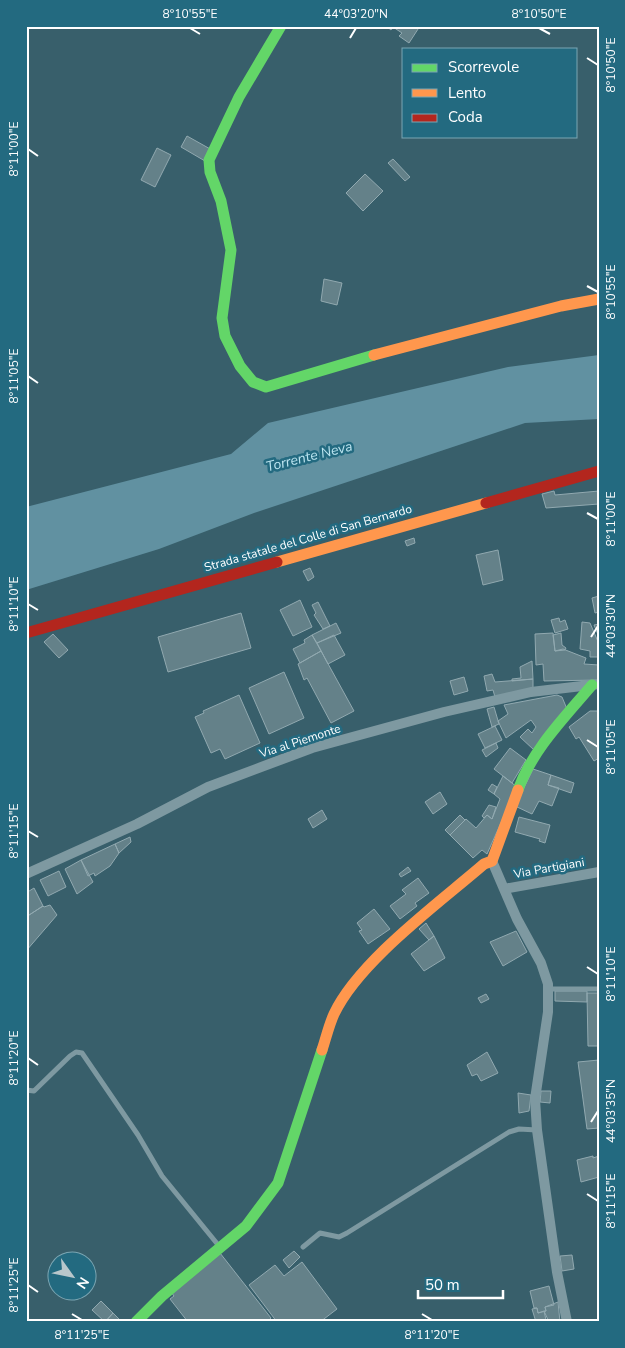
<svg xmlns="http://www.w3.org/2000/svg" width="625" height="1348" viewBox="0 0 625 1348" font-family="'Nunito Sans',sans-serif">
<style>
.water{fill:#6191a1}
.building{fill:#648189;stroke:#91a9b0}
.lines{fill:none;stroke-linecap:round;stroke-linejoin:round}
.lane{stroke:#7e99a1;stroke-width:5}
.street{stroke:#7e99a1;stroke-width:10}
.fast{stroke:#63d668;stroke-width:11}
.slow{stroke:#ff974d;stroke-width:11}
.jam{stroke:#b3261e;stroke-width:11}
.ticks{fill:none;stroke:#fff;stroke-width:2}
.labels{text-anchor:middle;stroke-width:5;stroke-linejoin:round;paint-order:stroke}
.street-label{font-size:12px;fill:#fff;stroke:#236a80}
.water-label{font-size:14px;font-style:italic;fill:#bce5f0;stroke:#236a80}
.neatline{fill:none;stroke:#fff;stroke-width:2}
.ticks-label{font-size:12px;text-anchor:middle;fill:#fff}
</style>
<rect width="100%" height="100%" fill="#385f6b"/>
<path class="water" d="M599,355V419L525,423L254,513L159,549L26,590V507L231,454L268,423L508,367Z"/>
<path class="building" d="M386,26H420L409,43L399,36L402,33L393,27L391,30Z
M187,136L212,150L205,161L181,147Z
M157,148L171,155L155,187L141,180Z
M393,159L410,177L405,181L388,163Z
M365,174L383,191L363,211L346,193Z
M324,279L342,283L337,305L321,301Z
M554,491L555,495L599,491V504L546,508L542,494Z
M414,538L415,543L407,546L405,541Z
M498,550L503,580L483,585L476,555Z
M310,568L314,577L308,581L303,571Z
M599,596V612L595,613L592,598Z
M300,600L312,627L293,636L280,610Z
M318,602L330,626L323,629L314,615L316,613L312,605Z
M241,613L251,648L168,672L158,637Z
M559,618L560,622L565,620L568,629L555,633L551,620Z
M582,622L590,623L599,644V657H590V651L580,649Z
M336,623L341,633L317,643L312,635Z
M599,624V637L594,625Z
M553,633L555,651L563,649L586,658L584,664L599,665V680L544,681L543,664L536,665L535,634Z
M561,633L562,645L566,648L565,650L555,651L553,635Z
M53,634L68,650L59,658L44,642Z
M312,635L321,651L300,663L293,649L305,643L304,640Z
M334,635L345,655L328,664L317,643Z
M321,651L354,711L331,723L307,678L304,680L298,664Z
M532,661L533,679L512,681V679L521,678L520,667Z
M284,672L304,718L269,734L249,688Z
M492,674L495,682L533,679V691L495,697L493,690L487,691L484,676Z
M464,677L468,691L454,695L450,681Z
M239,695L260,743L225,759L220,749L211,753L195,717L204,713L203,711Z
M557,695L562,697L567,709L534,750L520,737L528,729L532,733L536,727L531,720L506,738L498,721L508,714L504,705Z
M494,707L499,724L492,727L487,709Z
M590,711H599V758L594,761L579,737L576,739L569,727Z
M495,726L502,740L485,748L478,734Z
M496,743L498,748L486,757L482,750Z
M510,748L526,760L512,783L494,769Z
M533,769L551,775L548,785L559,788L552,806L539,801L532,814L515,806Z
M551,775L574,783L571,793L548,785Z
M503,776L517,787L487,854L482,850L473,858L450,835L466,819L476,828L487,815L492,819L500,799L494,794Z
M492,784L497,787L494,794L488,790Z
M440,792L447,804L433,814L425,802Z
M489,805L496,807L492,819L487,815L484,818L482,816Z
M322,810L327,819L313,828L308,819Z
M460,815L465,820L450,835L445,830Z
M519,817L550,825L545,843L539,841L540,839L515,832Z
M130,837L131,842L119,853L115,844Z
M115,844L119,853L110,866L95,876L94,873L88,876L81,860Z
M81,860L93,882L77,894L65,869Z
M408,867L411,871L401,877L399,874Z
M59,871L66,887L48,896L40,880Z
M418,878L429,893L415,903L417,906L400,919L390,906L406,894L402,890Z
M34,888L43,906L26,917V893Z
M50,905L57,915L26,951V917L43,906L44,907Z
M374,909L390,929L368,944L359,931L362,930L357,923Z
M426,923L434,936L429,940L419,929Z
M516,931L527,952L503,966L490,942Z
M434,936L445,958L424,971L411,954Z
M555,991H587V1002L555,1001Z
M587,993H599V1046H588Z
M486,994L489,999L481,1003L478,998Z
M487,1052L498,1073L481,1081L477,1074L472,1076L467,1065Z
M599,1060V1128L587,1129L578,1062Z
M541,1091H551L550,1103L540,1102Z
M518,1093L531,1095L529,1111L519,1113Z
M593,1156V1158L599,1156V1177L581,1182L577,1160Z
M294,1251L300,1257L289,1268L283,1260Z
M220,1253L271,1318L267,1322H188L170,1299L174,1296L171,1292Z
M572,1255L574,1269L562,1271L560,1256Z
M302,1262L337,1309L320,1322H277L249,1285L275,1265L284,1276Z
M549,1286L554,1305L545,1307L546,1311L538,1313L537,1308H534L530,1291Z
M101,1301L113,1313L105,1322L92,1310Z
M558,1302L560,1322H549L544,1311H546L545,1307Z
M537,1308L538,1313L544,1311L546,1320L536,1322L532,1309Z
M113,1313L122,1322H105Z"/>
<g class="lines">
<path class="lane" d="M548,989H599
M26,1090L34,1091L70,1056L76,1052L82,1053L138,1135L162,1176L219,1246
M303,1247L320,1233L339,1237L347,1233L509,1132L519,1129L537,1130"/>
<path class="street" d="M492,861L504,889L599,872
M26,874L137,824L208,787L312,748L444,712L531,692L599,684
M504,889L517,919L541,963L548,984V1012L535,1099L537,1130L557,1272L567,1322"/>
<path class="fast" d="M281,26L239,97L209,160L210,172L221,201L231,250L222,318L225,336L240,366L253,382L266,387L374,355
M518,790C532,750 565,717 592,685
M136,1322L162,1296L246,1226L278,1183L322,1050"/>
<path class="slow" d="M374,355L561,306L599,299
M277,562L486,503
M322,1050C326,1038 329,1025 334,1014C359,961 439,903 484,864L492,861L518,790"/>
<path class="jam" d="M486,503L599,471
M26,633L277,562"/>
</g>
<path class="ticks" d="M190,28L200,34M539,28L550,34M350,38L356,28M587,58L598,65M28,149L38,156M587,286L598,292M28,376L38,383M587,513L598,519M28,604L38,610M591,637L598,626M587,740L598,747M28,831L38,837M587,967L598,974M28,1058L38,1065M591,1122L598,1111M587,1194L598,1201M28,1285L38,1292M72,1314L82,1320M422,1314L432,1320"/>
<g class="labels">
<g class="street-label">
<text transform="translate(308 538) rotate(-16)" y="4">Strada statale del Colle di San Bernardo</text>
<text transform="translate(300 741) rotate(-18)" y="4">Via al Piemonte</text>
<text transform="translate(549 868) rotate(-10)" y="4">Via Partigiani</text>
</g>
<g class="water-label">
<text transform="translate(309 456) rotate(-14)" y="5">Torrente Neva</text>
</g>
</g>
<rect width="625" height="1348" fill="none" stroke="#236a80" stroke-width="55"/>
<rect x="402" y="48" width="175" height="90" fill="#236a80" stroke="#7ba6b3"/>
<rect x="412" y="64" width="25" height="8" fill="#63d668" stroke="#7ba6b3"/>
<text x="448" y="72" font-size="15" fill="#ffffff">Scorrevole</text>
<rect x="412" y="89" width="25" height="8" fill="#ff974d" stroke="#7ba6b3"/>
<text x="448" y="98" font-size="15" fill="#ffffff">Lento</text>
<rect x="412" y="114" width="25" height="8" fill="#b3261e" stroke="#7ba6b3"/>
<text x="448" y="122" font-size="15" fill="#ffffff">Coda</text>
<g transform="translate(72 1276) rotate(123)"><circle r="24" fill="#236a80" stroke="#7ba6b3"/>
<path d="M0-4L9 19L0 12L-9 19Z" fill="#b9c7cb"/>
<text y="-8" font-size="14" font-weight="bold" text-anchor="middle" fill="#ffffff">N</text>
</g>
<path d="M418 1290v8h85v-8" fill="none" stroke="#ffffff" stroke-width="2.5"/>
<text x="425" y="1290" font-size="15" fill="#ffffff" stroke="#236a80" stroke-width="4" paint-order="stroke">50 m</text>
<rect x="28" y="28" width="570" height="1292" class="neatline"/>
<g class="ticks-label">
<text x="190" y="18">8°10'55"E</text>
<text x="356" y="18">44°03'20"N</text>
<text x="539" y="18">8°10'50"E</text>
<text transform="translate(611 65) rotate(-90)" y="4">8°10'50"E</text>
<text transform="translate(14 149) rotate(-90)" y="4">8°11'00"E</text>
<text transform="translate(611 292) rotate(-90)" y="4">8°10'55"E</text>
<text transform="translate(14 376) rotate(-90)" y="4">8°11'05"E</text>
<text transform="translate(611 519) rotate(-90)" y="4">8°11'00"E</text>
<text transform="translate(14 604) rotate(-90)" y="4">8°11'10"E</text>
<text transform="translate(611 626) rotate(-90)" y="4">44°03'30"N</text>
<text transform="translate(611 747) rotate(-90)" y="4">8°11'05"E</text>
<text transform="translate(14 831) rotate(-90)" y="4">8°11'15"E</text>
<text transform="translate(611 974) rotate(-90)" y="4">8°11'10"E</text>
<text transform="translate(14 1058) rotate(-90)" y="4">8°11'20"E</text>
<text transform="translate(611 1111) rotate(-90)" y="4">44°03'35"N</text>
<text transform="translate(611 1201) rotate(-90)" y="4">8°11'15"E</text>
<text transform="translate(14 1285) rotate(-90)" y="4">8°11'25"E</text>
<text x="82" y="1339">8°11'25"E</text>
<text x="432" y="1339">8°11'20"E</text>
</g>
</svg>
